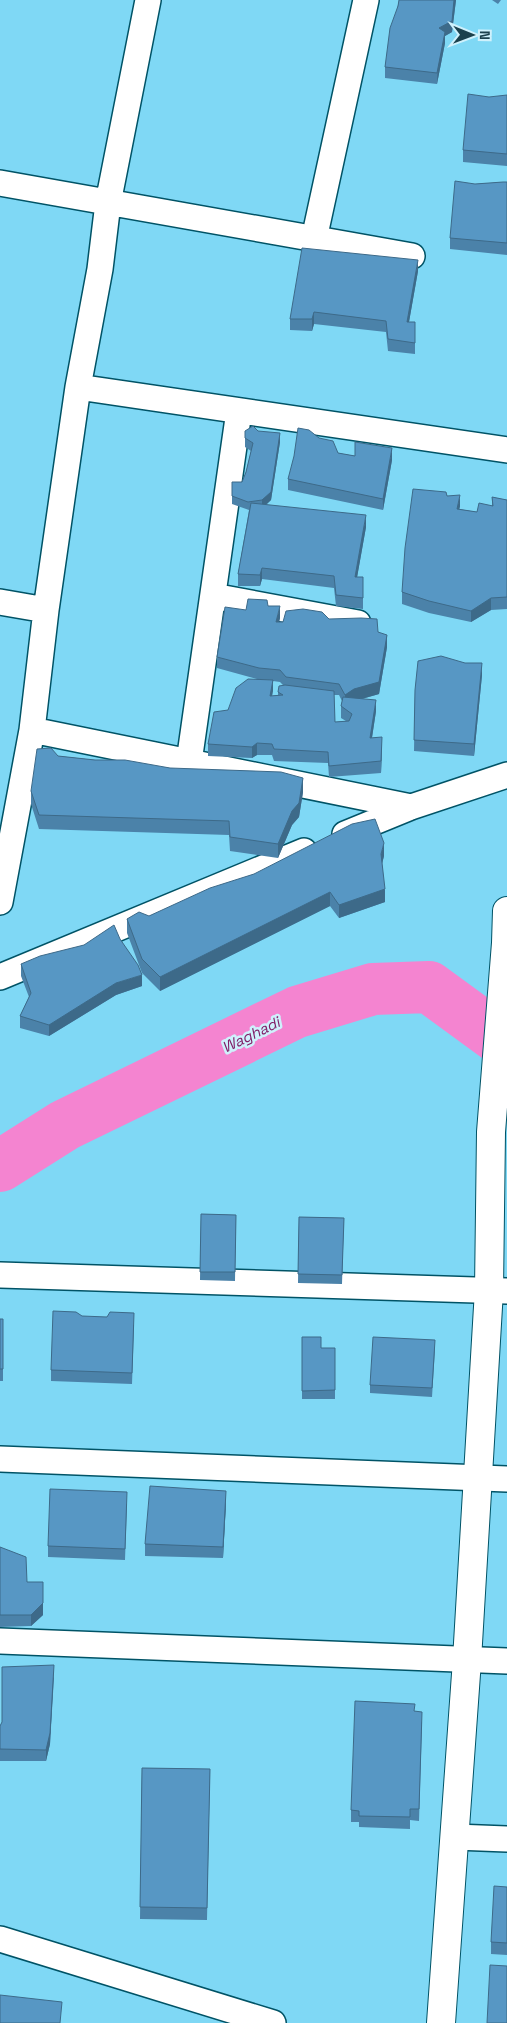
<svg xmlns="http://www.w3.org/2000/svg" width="507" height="2023" viewBox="0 0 507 2023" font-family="'Space Grotesk',sans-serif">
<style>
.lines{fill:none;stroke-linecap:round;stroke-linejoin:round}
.river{stroke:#f484d0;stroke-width:52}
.minor-casing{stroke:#005366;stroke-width:28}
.tertiary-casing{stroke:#005366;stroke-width:30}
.minor{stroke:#fff;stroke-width:25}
.tertiary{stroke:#fff;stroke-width:28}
.wall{fill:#4b82a9;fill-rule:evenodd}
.shaded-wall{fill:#3d6a89}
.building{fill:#5797c4;stroke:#3d6a89}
.labels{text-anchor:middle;stroke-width:5;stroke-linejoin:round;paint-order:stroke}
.water-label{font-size:15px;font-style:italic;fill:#801e67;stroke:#cff1fc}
</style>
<rect width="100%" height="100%" fill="#7fd8f5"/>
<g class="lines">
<path class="river" d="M0,1166L65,1125L297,1012L373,989L429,987L507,1044"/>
<defs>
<path id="minor" d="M0,183L412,256
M314,239L366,0
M78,387L507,450
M213,596L358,623
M0,602L46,610
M32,730L411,807
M189,762L239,411
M345,834L411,807L507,775
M0,902L32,730L46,610L78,387L100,269L108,203L148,0
M0,977L304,851
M0,1275L507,1291
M0,1459L507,1479
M0,1641L507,1661
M455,1837L507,1839
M0,1939L273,2023"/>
<path id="tertiary" d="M441,2023L467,1660L489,1290L491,1132L506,943L507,911"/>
</defs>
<use href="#minor" class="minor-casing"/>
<use href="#tertiary" class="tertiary-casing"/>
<use href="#minor" class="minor"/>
<use href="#tertiary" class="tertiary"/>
</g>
<path class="wall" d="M399,0H456L452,32L445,36V43L437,84L385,78V67Z
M492,0H502H501L498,4Z
M507,95V166L463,162V150Z
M507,182V255L450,249V238L475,184Z
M418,271L409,322H415V354L388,351L386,332L314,324L312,331L290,330V319Z
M245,431H258L280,442L271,500L266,505L366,527L357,577H363V609L336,606L334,588L262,579L260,586H238V574L249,510L232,504V482H242L246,472L251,451L245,447Z
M319,438L338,453L355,456L392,460L383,510L288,490V479Z
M447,496L460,506L459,509L477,512L492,506V497L507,500V609L491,610L471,622L429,613L402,604V592Z
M268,606L280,618L279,622L329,619L378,632L387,647L379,694L362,699L376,711L372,738L382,748L381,773L329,777L328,763L274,761L272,755H257L252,758L208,756V744L228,710L257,679L217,668V657L246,610ZM273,681L280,682L283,685L278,692V695L272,696ZM334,695H339L342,701L341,706V718L346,721L335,722Z
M482,675L474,756L414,751L415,690Z
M58,756L170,768L303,792L299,817L292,825L278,858L230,851L229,835L39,829L31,804V791Z
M384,856L382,864L385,902L339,918L330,906L160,991L142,973L127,933V919L149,916Z
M21,964L142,986L116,995L49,1036L20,1028V1016L29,997L21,976Z
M201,1214L236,1215L235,1281L200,1280Z
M299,1217L344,1218L342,1284L298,1283Z
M82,1316L134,1325L132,1384L51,1381V1370Z
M0,1319H3V1381H0Z
M302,1337L321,1348H335V1399H302Z
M435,1349L432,1397L370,1393V1385Z
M226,1503L223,1558L145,1556V1544Z
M127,1504L125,1560L48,1557V1546Z
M0,1547L27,1582L43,1615L31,1626L0,1627Z
M54,1677L50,1744L46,1761H0V1726Z
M415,1711L422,1723L419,1821L410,1820V1829L359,1827V1822H351V1810Z
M142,1768L210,1769L207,1920L140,1919Z
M507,1887V1955L491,1954V1942Z"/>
<path class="shaded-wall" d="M454,0H456L452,32L445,36V43L437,84L439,28Z
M418,260V271L407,333V322Z
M314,312V324L312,331V319Z
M280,433V442L271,500L262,508V500Z
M392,448V460L383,510V499Z
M460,495V506L457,521V509Z
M366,515V527L355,589V577Z
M262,568V579L260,586V575Z
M491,598V610L471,622V611Z
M280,606V618L276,633V622Z
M387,635V647L379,694L354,701L345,706V695Z
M482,663V675L474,756V744Z
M273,680V691L270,707V696Z
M376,700V711L370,750V738Z
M382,737V748L381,773V761Z
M257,743V755L252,758V747Z
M303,778V792L299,817L292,825L278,858V844Z
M384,843V856L381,867V854Z
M385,889V902L339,918V905Z
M330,892V906L160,991V977Z
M142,975V986L116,995L49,1036V1025L116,983Z
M226,1491V1503L223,1558V1547Z
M43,1582V1615L31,1626V1615Z
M54,1665L50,1744L46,1761V1750Z"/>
<path class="building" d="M399,0H454L452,21L439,28L445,32L437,73L385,67L390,28L398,6Z
M468,94L489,97L507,95V154L463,150Z
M455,181L475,184L503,182H507V243L450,238Z
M302,248L418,260L407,322H415V343L388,339L386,321L314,312L312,319H290Z
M253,426L258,431L280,433L271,492L262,500L248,502L232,496V482H242L246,472L253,443L245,438V431Z
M298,428L309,430L319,438L333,441L338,453L355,456V442L392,448L383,499L288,479L294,456Z
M413,489L446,492L447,496L460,495L457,509L477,512L479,503L493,506L492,497L507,500V597L491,598L471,611L429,601L402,592L405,548Z
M251,503L366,515L355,577H363V598L336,595L334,576L262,568L260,575L238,574Z
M248,599L267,600L268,606H280L276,622H283L286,611L303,609L322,612L329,619L361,618L377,619L378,632L387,635L379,682L354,689L345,695L339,684L286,677L280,670L259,668L217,657L225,607L246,610Z
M441,656L465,663H482L474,744L414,740L415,690L418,661Z
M248,679L273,680L270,696L283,695L278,692L279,686L285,685L334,691L335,722L349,721L352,714L341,706L343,697L376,700L370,738L382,737L381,761L329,766L328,752L274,749L272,744L257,743L252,747L208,744L214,712L228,710L236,688Z
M51,748L58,756L95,760H125L170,768L281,772L303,778L299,803L292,811L278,844L230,837L229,821L39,815L31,791L37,749Z
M375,819L384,843L381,854L385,889L339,905L330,892L160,977L142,959L127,919L139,912L149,916L210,888L254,874L352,824Z
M114,925L120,939L138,965L142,975L116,983L49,1025L20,1016L31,993L21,964L40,956L84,945Z
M201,1214L236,1215L235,1272H200Z
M299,1217L344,1218L342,1275L298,1274Z
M53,1311L76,1312L82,1316L107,1317L110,1312L134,1313L132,1373L51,1370Z
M0,1319H3V1369H0Z
M302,1337H321V1348H335V1390L302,1391Z
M373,1337L435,1340L432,1388L370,1385Z
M150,1486L226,1491L223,1547L145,1544Z
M50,1489L127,1492L125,1549L48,1546Z
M0,1547L26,1557L27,1582H43V1603L31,1615H0Z
M54,1665L50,1733L46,1750L0,1749V1726L2,1722V1667Z
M355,1701L415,1704L414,1711L422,1712L419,1809H410V1817L359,1816V1811L351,1810Z
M142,1768L210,1769L207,1908L140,1907Z
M494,1886L507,1887V1943L491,1942Z
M490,1965L507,1966V2023H487Z
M0,1995L62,2002L60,2023H0Z"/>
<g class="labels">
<g class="water-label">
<text transform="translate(251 1035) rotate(-26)" y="5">Waghadi</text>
</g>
</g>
<g transform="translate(472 35) rotate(91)" stroke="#cff1fc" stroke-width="4" paint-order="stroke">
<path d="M0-4L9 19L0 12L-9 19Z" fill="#1b414d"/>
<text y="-8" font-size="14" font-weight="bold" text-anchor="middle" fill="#1b414d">N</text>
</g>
</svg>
